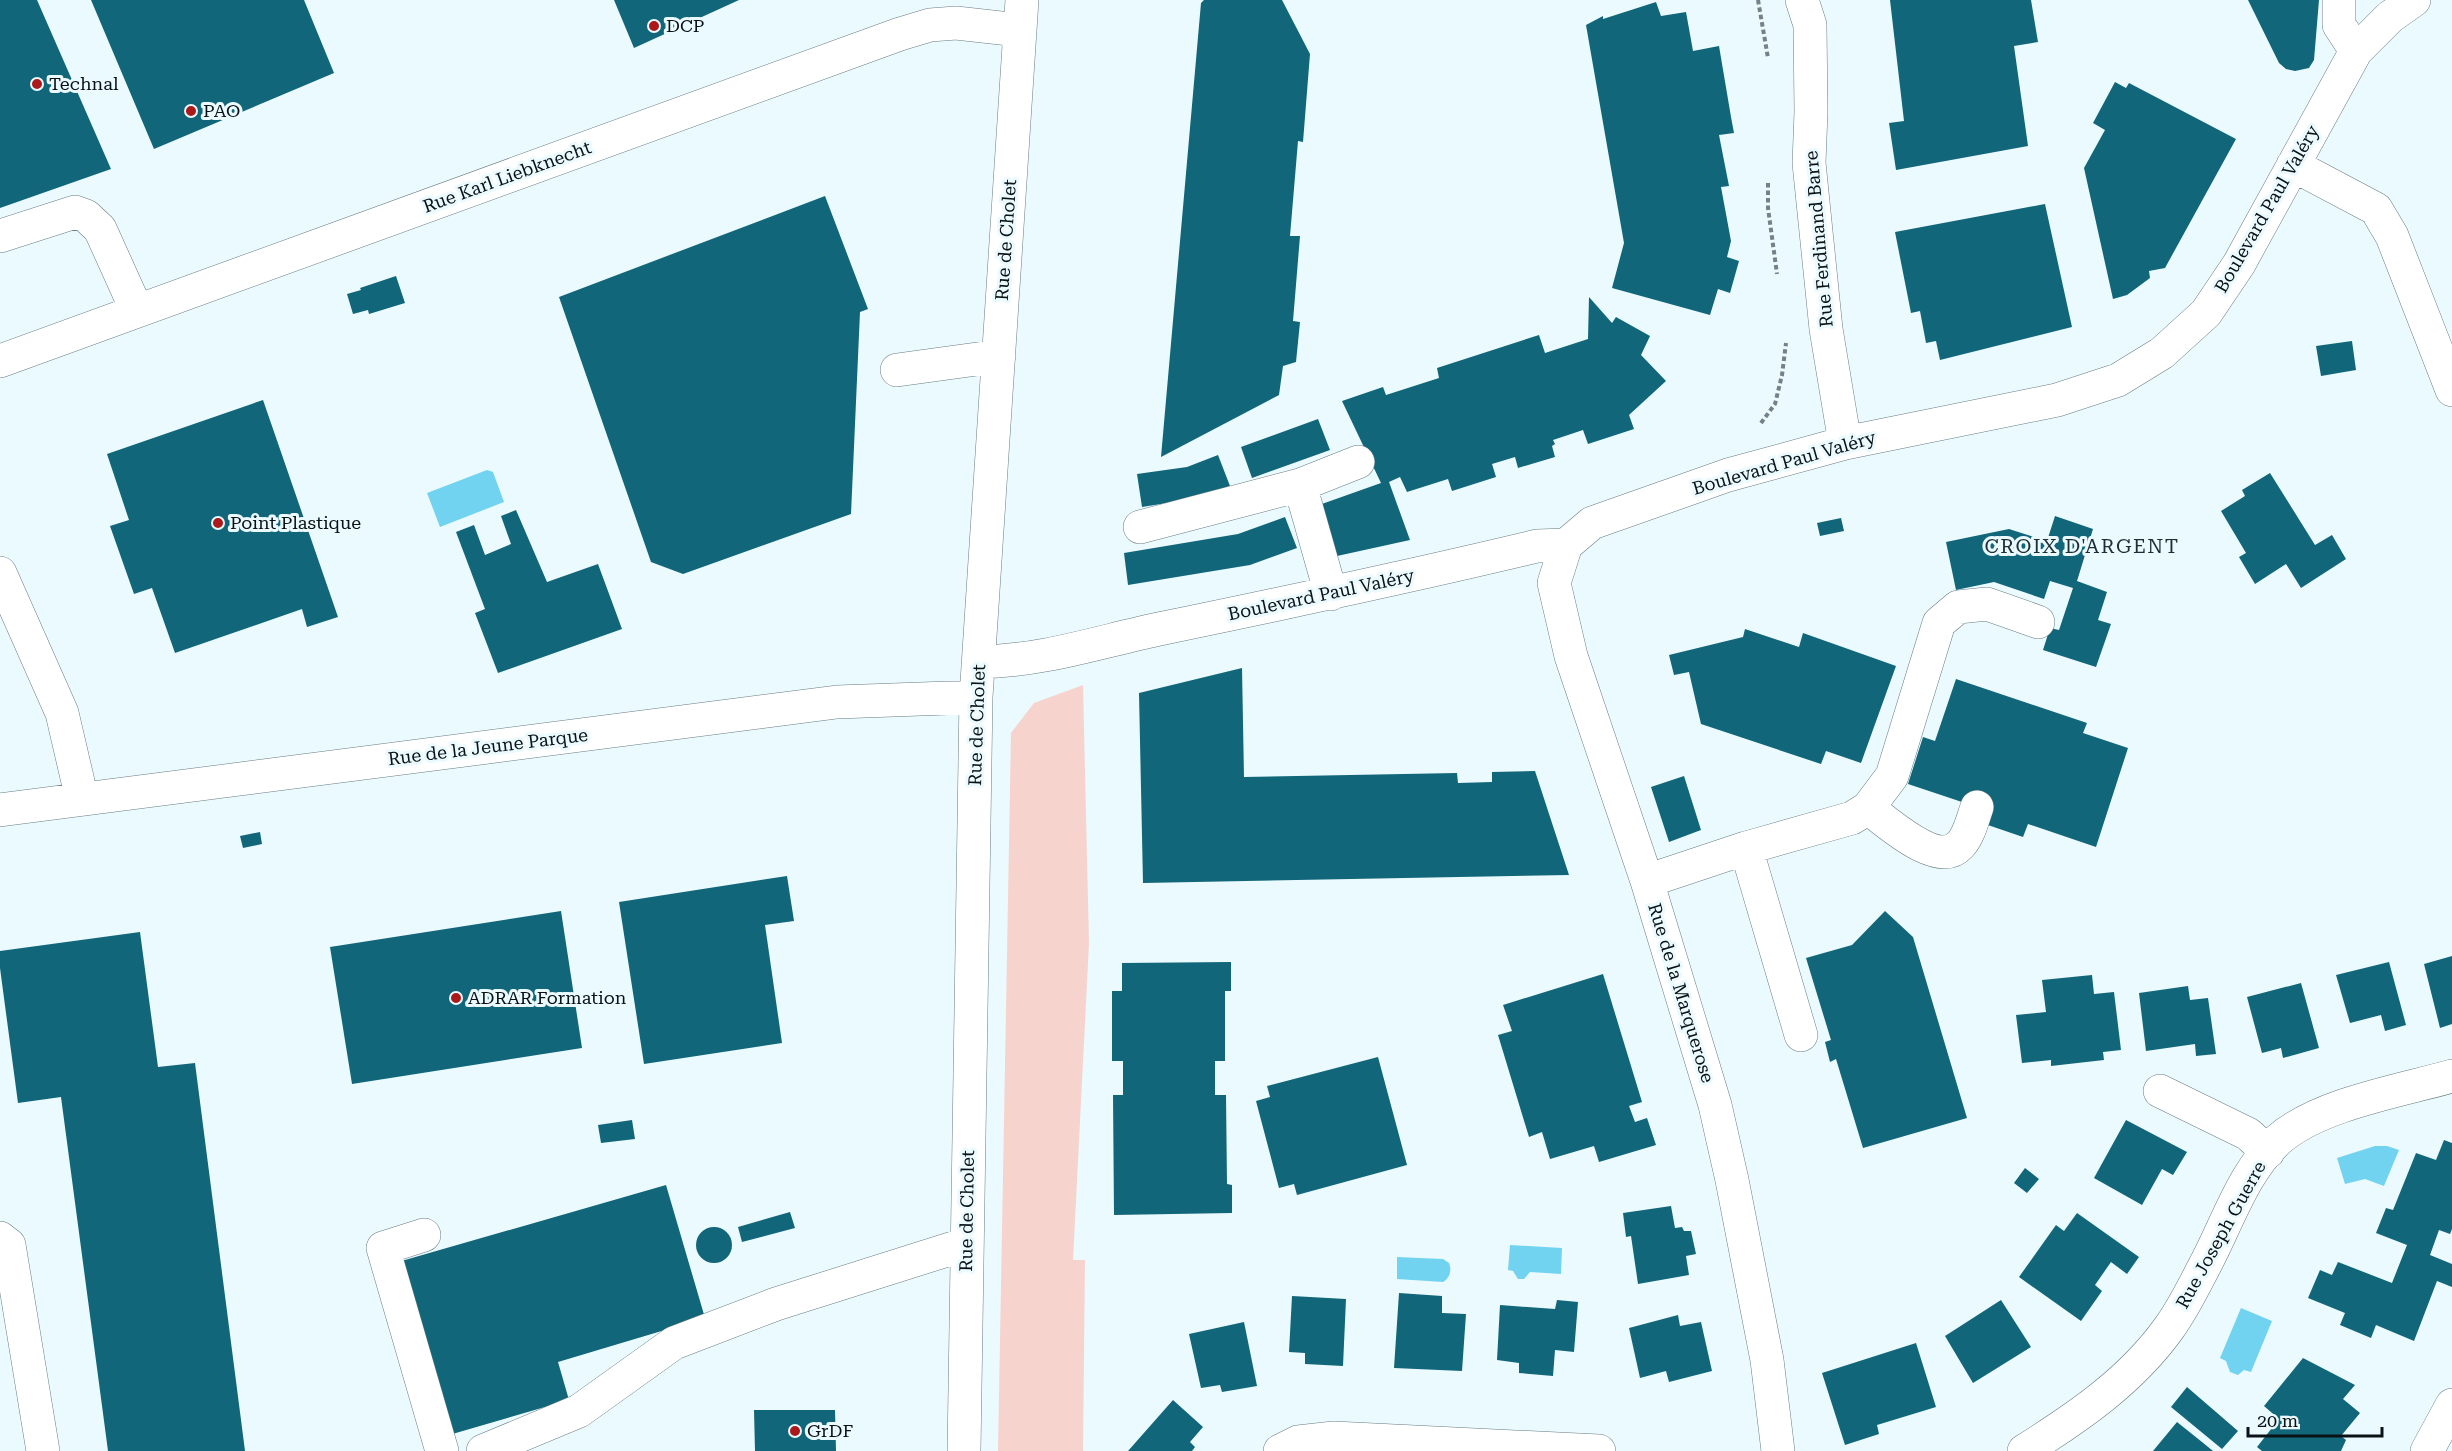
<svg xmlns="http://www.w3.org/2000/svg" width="2452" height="1451" viewBox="0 0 2452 1451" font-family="'Roboto Serif',serif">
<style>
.green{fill:#f7d3ce}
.water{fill:#71d3f0}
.building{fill:#11667a}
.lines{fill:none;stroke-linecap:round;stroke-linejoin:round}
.minor-casing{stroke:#687d84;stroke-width:34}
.path{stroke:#758184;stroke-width:4;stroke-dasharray:4.5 3;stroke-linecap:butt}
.minor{stroke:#fff;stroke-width:33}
.poi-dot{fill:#ac191a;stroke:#ebfafe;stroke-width:2}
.labels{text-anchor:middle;stroke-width:6;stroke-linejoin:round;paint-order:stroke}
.poi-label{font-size:18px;fill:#0a1215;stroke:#ebfafe;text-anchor:start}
.street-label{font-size:18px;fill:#0a1215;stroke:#ebfafe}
.neighbourhood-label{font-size:20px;letter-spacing:1.5px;fill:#1b2f35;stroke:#ebfafe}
</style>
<rect width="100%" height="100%" fill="#ebfafe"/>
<path class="green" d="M1083,685L1089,943L1073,1260H1085L1083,1451H998L1011,733L1034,703Z"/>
<path class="water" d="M487,470L493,472L504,502L440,527L427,493Z
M2375,1146H2387L2399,1150L2384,1186L2365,1179L2345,1184L2337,1158Z
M1510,1245L1562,1248L1561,1274L1530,1272L1524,1279H1518L1513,1271L1508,1270Z
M1397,1257L1443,1259L1449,1263C1452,1270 1450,1278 1443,1282L1397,1279Z
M2241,1308L2272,1321L2251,1372L2244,1370L2238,1375L2230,1372L2226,1361L2220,1358Z"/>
<path class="building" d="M0,0H37L111,169L0,208Z
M91,0H304L334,73L154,149Z
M614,0H739L634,48Z
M1204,0H1282L1310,54L1303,142L1298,141L1290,236H1300L1293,321L1300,322L1296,362L1283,366L1279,395L1161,457L1201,3Z
M1890,0H2031L2038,42L2014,46L2028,146L1896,170L1889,123L1904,121Z
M2248,0H2319L2314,60L2309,68L2295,71L2286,69L2279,63Z
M1656,2L1661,16L1686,12L1693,51L1719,46L1731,117L1734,133L1719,135L1729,186L1721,187L1731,241L1727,257L1739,261L1730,293L1718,289L1710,315L1612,288L1624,243L1586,25L1603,16V19Z
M2115,82L2126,88L2129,83L2236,139L2165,268L2149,271L2150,278L2127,295L2113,299L2084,168L2105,130L2093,123Z
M825,196L868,309L860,312L851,514L683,574L651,562L559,297Z
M2045,204L2072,327L1940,360L1936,341L1926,343L1920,311L1911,313L1895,232Z
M396,276L405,303L369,314L368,310L353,314L347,294L361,290L360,288Z
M1589,297L1612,323L1616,317L1650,336L1641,355L1666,381L1629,415L1634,429L1588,444L1583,430L1553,440L1555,444L1552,446L1555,457L1518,468L1515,457L1492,464L1496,477L1452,491L1448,479L1407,492L1400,477L1389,482L1410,540L1337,556L1319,505L1381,483L1342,401L1383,387L1386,395L1439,378L1437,368L1539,335L1545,353L1588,339Z
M2352,341L2356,370L2321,376L2316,346Z
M263,400L338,617L307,627L302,609L175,653L152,588L134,594L110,526L129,520L107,454Z
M1318,419L1330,450L1252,478L1241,447Z
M1218,455L1230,486L1192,499L1142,507L1137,474L1187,467Z
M2270,473L2315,545L2332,535L2346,559L2301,588L2286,564L2255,584L2239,557L2246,553L2221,511L2245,496L2242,490Z
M516,510L547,582L598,564L622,629L498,673L475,613L485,609L456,532L474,525L485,555L511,544L501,516Z
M2055,516L2093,529L2077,581L2107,592L2098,620L2111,624L2096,667L2043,650L2050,628L2059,630L2073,588L2050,581L2044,599L1994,582L1956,590L1946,542L2009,529L2047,541Z
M1285,517L1297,548L1250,565L1128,585L1124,553L1238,534Z
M1841,518L1844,531L1820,536L1817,523Z
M1745,629L1799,647L1803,633L1896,666L1861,763L1826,751L1821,764L1701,724L1689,672L1674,675L1669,655L1743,637Z
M1242,668L1244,777L1457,773L1458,783L1492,782V772L1535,771L1569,875L1143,883L1139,693Z
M1956,679L2087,723L2083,733L2128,748L2096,847L2028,824L2023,837L1982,823L1986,810L1908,784L1923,737L1935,741Z
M1684,776L1701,830L1669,842L1651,787Z
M260,832L262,844L243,848L240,836Z
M787,876L794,921L765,925L782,1043L644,1064L619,902Z
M561,911L582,1048L352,1084L330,947Z
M1885,911L1913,937L1967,1118L1863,1148L1836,1059L1830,1062L1825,1042L1831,1040L1806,958L1852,945Z
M140,932L158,1067L195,1063L245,1451H108L61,1097L18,1103L0,968V951Z
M2452,956V1024L2440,1028L2424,964Z
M1231,962V991H1225V1061H1215V1095H1226L1227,1184L1232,1185V1213L1114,1215L1113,1095H1123V1061H1112V991H1122V963Z
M2389,962L2406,1025L2385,1031L2381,1015L2350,1023L2336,975Z
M1603,974L1642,1102L1629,1106L1635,1122L1647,1118L1656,1145L1599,1162L1594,1146L1550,1159L1542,1132L1529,1137L1498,1035L1512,1031L1503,1005Z
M2092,975L2094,994L2114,992L2121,1050L2103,1052L2104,1060L2051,1066V1060L2022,1063L2016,1015L2046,1012L2042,980Z
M2301,983L2319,1048L2283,1058L2281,1048L2262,1053L2247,997Z
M2188,986L2190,1000L2208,998L2216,1054L2196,1056L2195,1044L2146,1051L2139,993Z
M1378,1057L1407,1165L1297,1195L1294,1184L1279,1188L1256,1101L1270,1097L1267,1086Z
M632,1120L635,1139L601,1143L598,1125Z
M2126,1120L2187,1152L2173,1175L2162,1169L2142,1205L2094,1178Z
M2444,1140L2452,1143V1229L2450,1234L2439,1230L2430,1255L2452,1264V1287L2437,1281L2414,1341L2376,1325L2371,1338L2340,1325L2345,1313L2308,1298L2320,1270L2332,1275L2338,1262L2392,1283L2407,1245L2376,1233L2386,1208L2393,1210L2416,1153L2436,1160Z
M2025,1168L2039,1179L2027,1193L2014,1183Z
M666,1185L705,1318L558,1362L569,1400L449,1435L398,1262Z
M1671,1206L1675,1228L1682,1227L1684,1231H1691L1696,1254L1686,1256L1689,1275L1638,1284L1631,1236L1626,1237L1623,1213Z
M790,1212L795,1228L742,1242L738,1227Z
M2077,1213L2139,1257L2127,1274L2111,1262L2095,1285L2102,1291L2081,1321L2019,1277L2056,1225L2064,1231Z
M696 1245a18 18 0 1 1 36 0a18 18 0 1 1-36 0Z
M1399,1293L1442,1296V1313L1466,1314L1462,1371L1394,1368Z
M1292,1296L1346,1299L1343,1366L1305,1364V1353L1289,1352Z
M1557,1300L1578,1302L1574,1352L1555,1350L1553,1376L1519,1373V1363L1497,1360L1500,1305L1555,1309Z
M2001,1300L2031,1347L1973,1383L1945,1336Z
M1678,1315L1680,1326L1701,1322L1712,1371L1669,1382L1666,1371L1640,1378L1629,1328Z
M1244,1322L1257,1386L1222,1392L1220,1385L1201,1388L1189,1334Z
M1916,1343L1936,1407L1877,1425L1879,1434L1845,1445L1822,1373Z
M2303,1358L2355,1385L2343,1399L2360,1413L2341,1436L2346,1440L2341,1451H2262L2257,1447L2279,1419L2264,1406Z
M2187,1387L2238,1431L2222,1449L2171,1407Z
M1173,1400L1203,1427L1190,1442L1195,1447L1192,1451H1128Z
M754,1410H835L836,1451H755Z
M2177,1422L2202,1442L2213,1451H2153Z"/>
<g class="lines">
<defs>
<path id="minor" d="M1802,0L1810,25L1811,112L1809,163L1826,329L1845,443
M2339,0V25L2356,51
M2293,165L2376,209L2392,236L2452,390
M0,236L75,212L86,216L100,229L137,311
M0,361L900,34L930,25L956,23L1019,30
M897,370L999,356
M1300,485L1331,594
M1140,527L1300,485L1358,462
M1566,545L1554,583L1571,656L1647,881L1715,1105L1732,1180L1767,1360L1778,1451
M0,573L62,713L82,799
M980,662C1042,661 1098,642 1159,629C1285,603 1412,576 1537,546L1566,545L1592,523L1728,475L1845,443L2057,400L2118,380L2162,353L2206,313L2239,264L2356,51L2390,17L2414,0
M1868,808C1887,822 1938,869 1960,845C1969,836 1973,818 1977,807
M0,810L837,702L976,697
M1746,848L1801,1035
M1647,881L1746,848L1852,818L1868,808L1892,776L1939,623L1958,607L1987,604L2038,622
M2160,1091L2248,1134L2268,1152
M424,1235L383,1248L442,1451
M0,1238L9,1245L43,1451
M483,1451L579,1411L674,1343L776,1304L966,1244
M964,1451L976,697L1022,0
M1280,1451L1298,1442L1334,1438L1599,1451
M2024,1451C2078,1417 2131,1381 2169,1328C2183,1309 2194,1286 2205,1265C2227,1224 2243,1172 2278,1140C2319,1104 2399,1091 2452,1076
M2427,1451L2452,1405"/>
</defs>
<use href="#minor" class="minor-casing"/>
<path class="path" d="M1758,0L1768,58
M1768,183V208L1777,274
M1761,423L1775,404L1782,375L1786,343"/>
<use href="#minor" class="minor"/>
</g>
<g class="poi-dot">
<circle cx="654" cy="26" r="6"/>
<circle cx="37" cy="84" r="6"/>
<circle cx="191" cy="111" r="6"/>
<circle cx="218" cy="523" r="6"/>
<circle cx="456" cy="998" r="6"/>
<circle cx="795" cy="1431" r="6"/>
</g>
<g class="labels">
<g class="poi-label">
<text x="666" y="32">DCP</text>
<text x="49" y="90">Technal</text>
<text x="203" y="117">PAO</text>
<text x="230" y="529">Point Plastique</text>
<text x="468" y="1004">ADRAR Formation</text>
<text x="807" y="1437">GrDF</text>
</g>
<g class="street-label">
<text transform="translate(507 177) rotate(-20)" y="6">Rue Karl Liebknecht</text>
<text transform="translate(2267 209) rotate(-60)" y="6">Boulevard Paul Valéry</text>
<text transform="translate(1819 239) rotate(-95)" y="6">Rue Ferdinand Barre</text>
<text transform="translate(1006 240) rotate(-86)" y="6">Rue de Cholet</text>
<text transform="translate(1784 463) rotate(-16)" y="6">Boulevard Paul Valéry</text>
<text transform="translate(1321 595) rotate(-12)" y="6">Boulevard Paul Valéry</text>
<text transform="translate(977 725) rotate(-88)" y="6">Rue de Cholet</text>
<text transform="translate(488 747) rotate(-7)" y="6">Rue de la Jeune Parque</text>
<text transform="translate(1681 993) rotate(73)" y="6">Rue de la Marquerose</text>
<text transform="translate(967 1211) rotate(-89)" y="6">Rue de Cholet</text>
<text transform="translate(2221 1235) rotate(-61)" y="6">Rue Joseph Guerre</text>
</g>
<g class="neighbourhood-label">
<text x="2082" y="553">CROIX D'ARGENT</text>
</g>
</g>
<path d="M2248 1427v9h134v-9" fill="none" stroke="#0a1215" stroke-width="3"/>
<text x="2257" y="1427" font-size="18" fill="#0a1215" stroke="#ebfafe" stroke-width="4.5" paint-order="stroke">20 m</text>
</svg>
